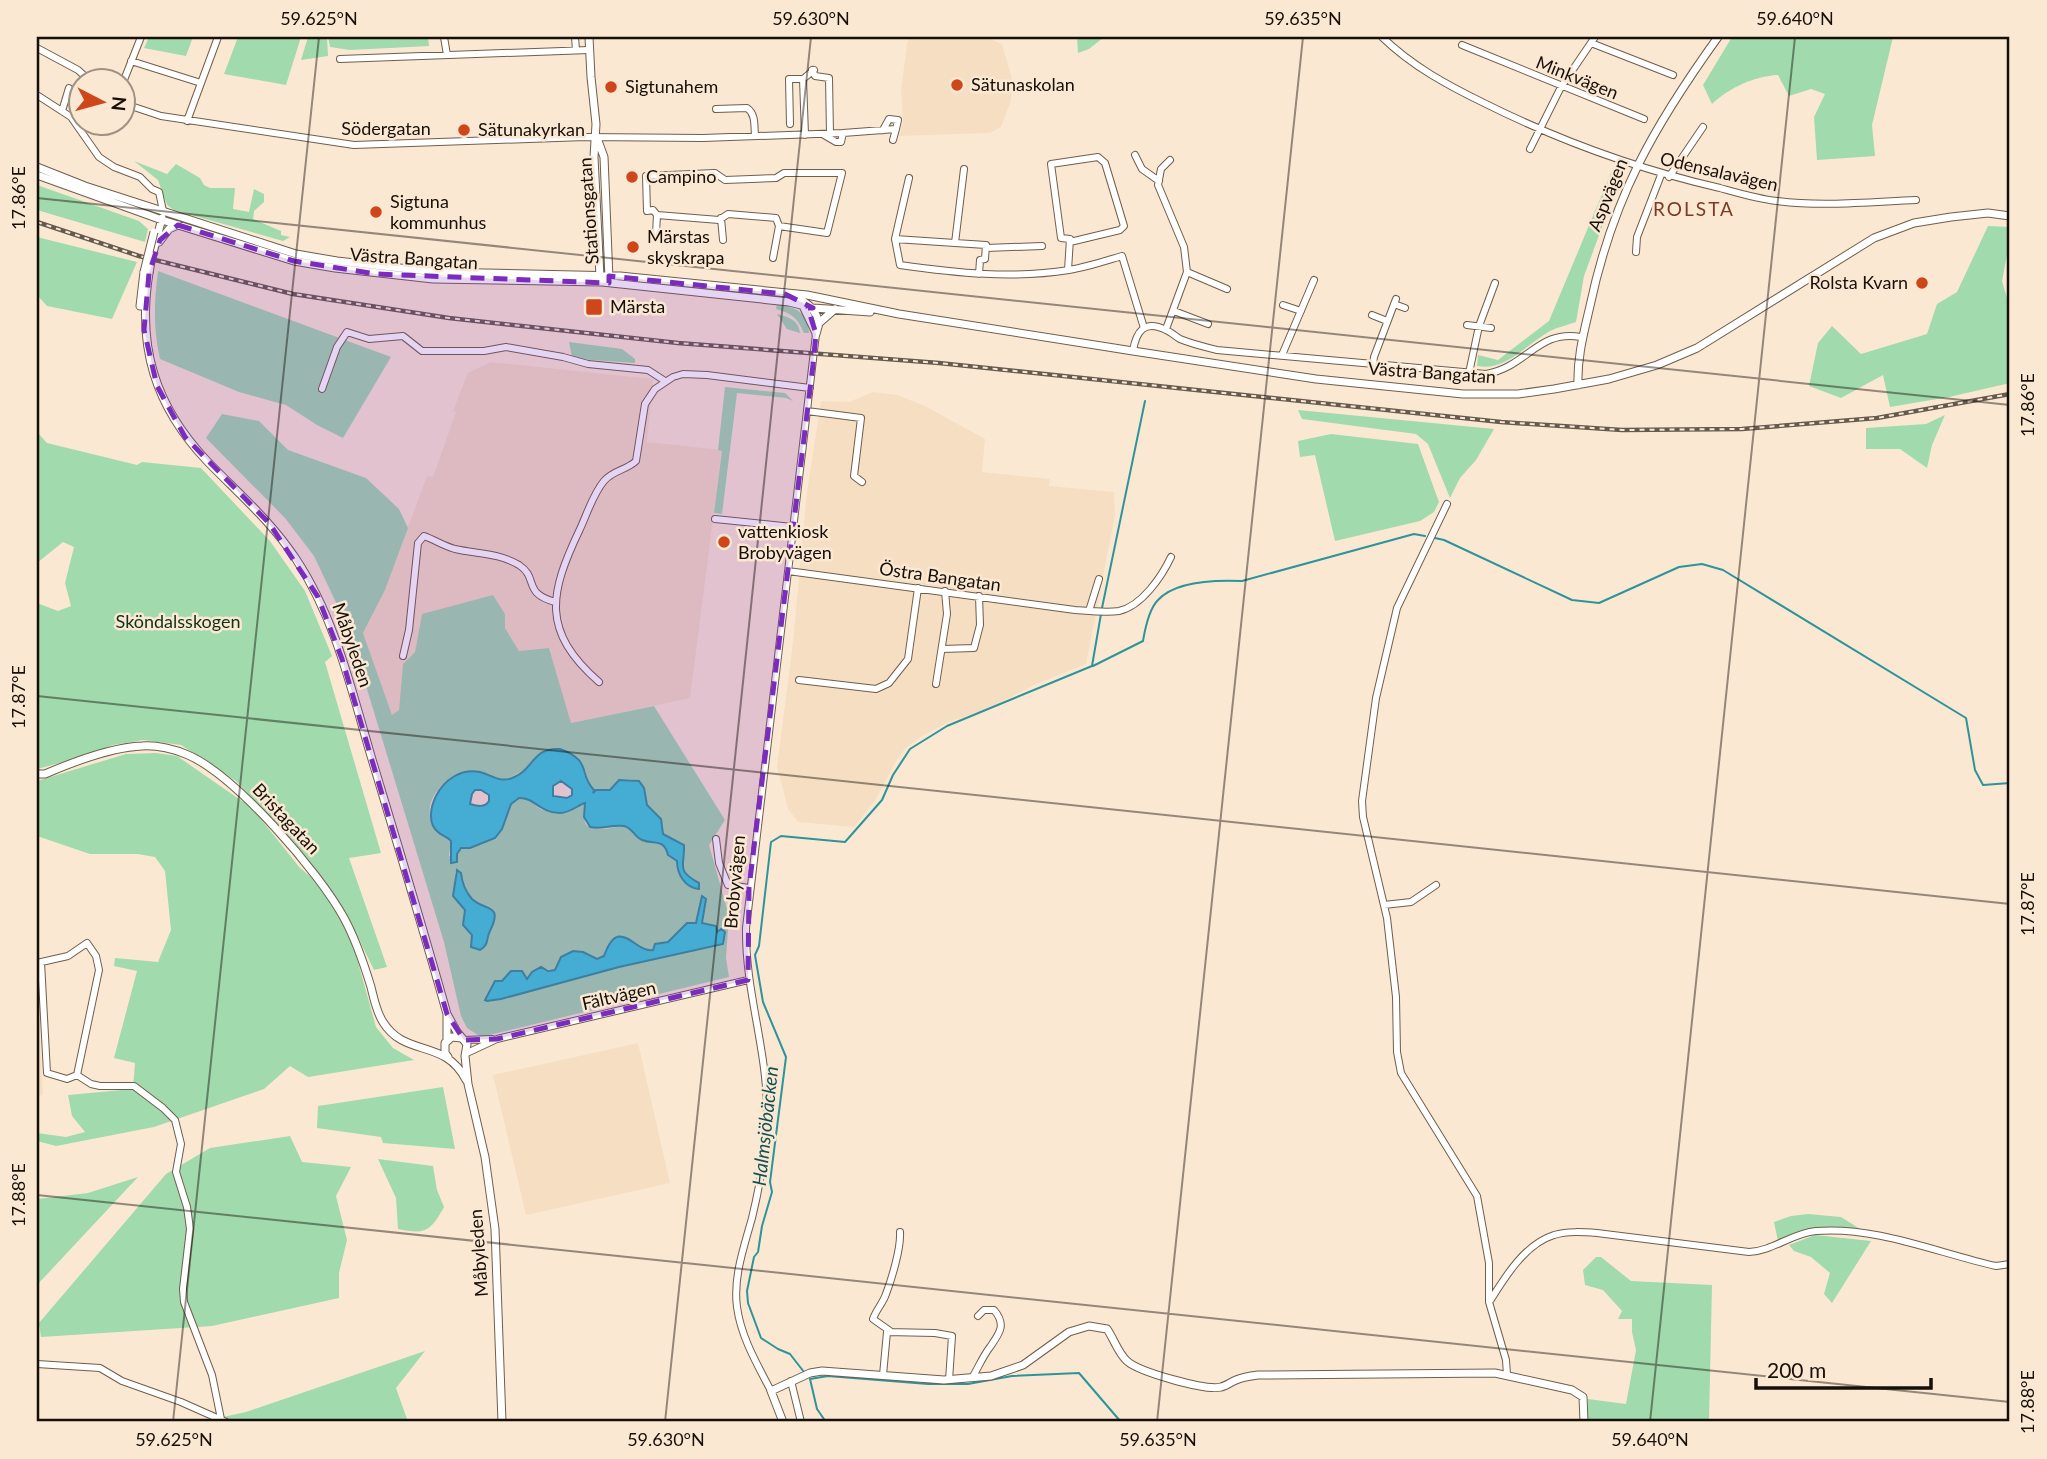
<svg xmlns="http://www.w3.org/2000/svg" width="2047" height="1459" viewBox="0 0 2047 1459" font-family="Lato,sans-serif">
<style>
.built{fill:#f6dec3}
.green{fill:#a1daad;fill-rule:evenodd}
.water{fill:#37cdd9;stroke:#2d949b;stroke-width:2;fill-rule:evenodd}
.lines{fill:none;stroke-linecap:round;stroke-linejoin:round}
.stream{stroke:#2d949b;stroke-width:2}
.minor-casing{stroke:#6f5e4c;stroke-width:8}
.tertiary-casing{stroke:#6f5e4c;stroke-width:9}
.minor{stroke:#fff;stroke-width:6}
.tertiary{stroke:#fff;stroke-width:7}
.rail-casing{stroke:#655a4e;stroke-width:4.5}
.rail{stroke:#fbe8d3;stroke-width:2;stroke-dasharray:5;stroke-linecap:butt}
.tertiary-bridge-casing{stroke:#6f5e4c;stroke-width:9;stroke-linecap:butt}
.tertiary-bridge{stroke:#fff;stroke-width:7}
.marked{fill:#7b2cbf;fill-opacity:0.2;stroke:#7b2cbf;stroke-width:5;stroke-dasharray:14 9;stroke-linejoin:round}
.ticks{fill:none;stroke:#161009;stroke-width:2;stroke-opacity:0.45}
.poi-dot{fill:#cf461b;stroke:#fbe8d3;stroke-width:2.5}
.labels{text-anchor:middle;stroke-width:5;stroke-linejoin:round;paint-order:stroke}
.street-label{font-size:18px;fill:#161009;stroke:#fbe8d3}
.poi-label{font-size:18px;fill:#161009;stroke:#fbe8d3;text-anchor:start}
.park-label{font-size:18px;fill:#0f3219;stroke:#fbe8d3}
.neighbourhood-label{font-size:19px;letter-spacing:2px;fill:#7d3926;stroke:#fbe8d3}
.water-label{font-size:19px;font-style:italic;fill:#125055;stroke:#fbe8d3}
.neatline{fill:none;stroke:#161009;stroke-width:2.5}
.ticks-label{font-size:18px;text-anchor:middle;fill:#161009}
</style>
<rect width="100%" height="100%" fill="#fbe8d3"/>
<path class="built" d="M910,37H985L1002,44L1012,79L1011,101L1001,127L990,133L899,136L903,121L901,91L907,44Z
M491,362L653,379L647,442L722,450L690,698L571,723L549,648L519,651L505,628V613L422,614L415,652L403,664L399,710L392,716L363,633L385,590L427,476L433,477L456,412L453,411L468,373Z
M873,392L897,395L925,406L985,439L982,472L1050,479L1049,486L1114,492L1115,515L1086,664L1034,685L990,708L949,722L920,737L905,749L897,759L876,799L854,827L798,822L788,809L777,767L793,642L807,492L821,401L849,402Z
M37,975L43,1095L37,1096Z
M638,1043L670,1183L526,1215L493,1075Z"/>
<path class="green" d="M149,37H193L186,56L144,48Z
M238,37H301L286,85L224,74Z
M308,37H327L328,56L301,60Z
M328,37H428L429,46L350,50L330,47Z
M1077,37H1104L1089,49L1078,53Z
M1732,37H1893L1872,125L1875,156L1817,160L1814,117L1825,94L1811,89L1789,96L1778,75C1754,76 1729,88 1712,104L1703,85Z
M134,161L167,174L176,164L200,178L204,185L210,188H235L233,209L249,212L254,189L264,194V202L254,211L253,219L281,231V235L290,237L283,241L174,210L167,205L158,180Z
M1613,168L1620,178L1584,276L1576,322C1568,325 1558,327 1550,331C1528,343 1505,372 1477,366L1478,355L1498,360L1549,321Z
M37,185L139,221L148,229L145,242L37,210Z
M1988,226L2010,227V239L2002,281L2010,308V383L1949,397L1890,407L1883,375L1841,398L1809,386L1818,343L1832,326L1861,354L1927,334L1937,304L1957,292Z
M37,237L137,262L112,319L47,306L37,295Z
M158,271L391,357L343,438L317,425L286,405L239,392L160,359C153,328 154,302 158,271Z
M777,304C795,308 808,311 809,333H804C797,317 792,314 776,309Z
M777,314C788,317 799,320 800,333L787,329Z
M569,342L622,349L635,359V363L578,359L572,357Z
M725,387L785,393L793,401L786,398L737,393L722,514L714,513L722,451L718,450Z
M1298,410L1494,429L1476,460L1460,478L1450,498L1428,444L1416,434L1302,419Z
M222,414L259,421L288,450L366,478L399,509L408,528L385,590L363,633L392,715L399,710L403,664L415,652L422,614L493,595L505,614V628L519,651L549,648L571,723L654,706L725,820L709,845L729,916L726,958L729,977L481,1037L467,1028L461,1016L444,942L349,630L314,556L285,518L206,438ZM578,759C587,772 591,780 585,795C578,812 560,816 543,810C533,806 531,797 519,798L511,804L502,829L494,838L470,848L461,847L457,854L449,856L451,841C445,834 436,831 432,822C421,796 452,771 475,772C486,772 495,780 507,779L528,768ZM630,779L639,781L647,805L660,817L663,834L678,841L684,873L699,883L692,888C683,879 676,874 677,861L671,858L661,843L647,841L637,837L628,827C617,825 609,830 599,829C572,829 589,801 595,790H610L619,780ZM455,871L462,878V884L472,899L490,908L495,920L485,947C468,934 467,930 465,910L454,898ZM701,898L702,923L719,932L723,944L619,967L494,1001L486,997L495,981H502L506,977L527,979L538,968L555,970L558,968L559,959C574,952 582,955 597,959L604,956L606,948L635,942L643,950H653L658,943L668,942L683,926L696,923Z
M1945,415L1932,445L1927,468L1900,449H1866V428L1926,424Z
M37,432L47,443L137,465L142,462L201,468L270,541L305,591L332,656L325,662L381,853L349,858L387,967L374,970L352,925L325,881L289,837L236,781L181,745L143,740L113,745L83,757L37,769V603L58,611L71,606L65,583L74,547L63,542L37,563Z
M1331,434L1418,444L1439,502L1434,512L1420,521L1335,541L1315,455L1300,457L1298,441Z
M156,753L177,756L252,808L300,868L321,885L349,930L376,1027L393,1048L414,1060L308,1077L290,1066L264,1089L154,1127L56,1146L37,1141V1133L66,1137L85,1132L72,1116L68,1095L133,1089L135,1063L114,1058L137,971L114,966L115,958L158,962L171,930L165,871L155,857L138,854H90L37,836V781L126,754Z
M443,1087L455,1149L383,1143L381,1137L317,1128L318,1106Z
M290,1136L302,1162L351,1167L336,1196L347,1240L339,1273V1298L212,1326L41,1337L39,1323L166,1174L210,1148Z
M378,1159L433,1166L437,1190L444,1207C431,1231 425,1235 398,1229L396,1198Z
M138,1177L37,1285V1199L88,1193Z
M1808,1214L1841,1217L1865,1232C1826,1228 1815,1227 1778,1241L1774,1222L1791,1216Z
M1815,1235L1871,1241L1832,1303L1824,1294L1830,1273L1811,1257L1794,1251L1789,1245Z
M1596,1257H1601L1631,1281L1712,1285L1709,1422H1588V1399L1626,1404L1636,1350L1632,1332V1319H1618L1622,1311L1603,1290L1585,1285L1583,1270Z
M425,1351L396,1388L408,1422H200L246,1412Z"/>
<path class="water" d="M560,749C593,761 578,774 594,790L593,793L596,790H610L619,780L639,781L644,788L647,805L661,819L663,834L684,845C685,866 675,870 699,883V889C685,888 677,874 677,861L668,855C664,838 654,845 642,840C634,837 633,828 624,826C612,824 602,830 590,827L584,817L585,803C578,805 570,813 560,813C540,813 534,797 519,798L511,804L502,829L495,838L470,848H461L457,854V862L451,863V841C447,836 442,836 438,832C427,823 431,806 436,796C444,780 461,768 480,772C491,775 500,783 512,778C534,770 532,747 560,749ZM561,781L572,789V795L567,798L553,796V786ZM475,790H481L489,795V801C485,808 477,806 470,804L472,794Z
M457,870L461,873C462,883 465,891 472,899C484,911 504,903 490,931C486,939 489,945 480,950L471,947L472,935L463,925L465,910L453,896Z
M702,896L706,899L702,923L716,926L717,932L721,929L725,932L723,944L619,967L501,999L487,1001L485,1000L495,981H502L511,971H522L527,979L532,972L541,967L548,971L555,970L561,957L573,951L583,952L597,959L604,956C619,914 634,953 653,950L655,944L668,942L687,923H696Z"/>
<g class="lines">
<path class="stream" d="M1435,538L1444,540L1572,600L1599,603L1679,567L1702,564L1723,570L1966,718L1975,770L1983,785L2010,783
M1102,608L1145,401
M1093,666L1143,641C1145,629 1149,609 1158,600C1176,580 1218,580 1242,581L1414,534L1425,536
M804,1372L790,1354L778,1349L761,1338L748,1303L747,1291L754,1257L758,1252L762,1226L772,1192L770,1182L786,1057L763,1002L755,955L759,946L771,842L781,836L845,842L882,800L893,775L910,749L947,726L1092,666L1101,614
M826,1422L817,1409L810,1379L828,1376L928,1384H968L1012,1376L1079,1373L1121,1422"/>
<defs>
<path id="minor" d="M444,37L447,55
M575,37L576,50
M1382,37C1412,66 1447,85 1484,103C1560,141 1637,169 1720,188C1738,193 1758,199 1777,201C1822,207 1870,202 1916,200
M1591,43L1673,75
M1462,45L1644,119
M37,48L78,70L89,80
M340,59L589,50
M131,61L201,83
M812,70L815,76L829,78L830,134
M803,79L805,135
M122,85L141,37
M37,95L71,117L99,157L114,167L140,177L152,189L159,192L163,211
M122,103L161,116L354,145L585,137L703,138L843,133L896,129L893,140
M716,109L747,108C756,114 754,126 755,136
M62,111L69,88
M187,121L218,37
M790,124L789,79H803L814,70
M883,130L889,119L898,120L896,129
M824,135L836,142H841L843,133
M1530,149L1561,87L1595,37
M1135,155L1142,169L1159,181
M964,169L955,243L986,245L985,259L980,260L979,274
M1669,177L1703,127
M909,178L895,239L955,243
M657,215L719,220L728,214L776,218L779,226
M721,218L723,240
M656,234L657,215L653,210L647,211L646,176L715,173L725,180L776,178L784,173H842L827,233L779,226L773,258
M895,239L900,265C956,273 1013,279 1069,270C1087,267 1105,261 1122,256L1144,328
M986,248L1042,246
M1636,252L1637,237L1661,175
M1068,270L1070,239L1061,238L1051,164L1098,157L1105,163L1124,226L1120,230L1070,242
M1187,272L1227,289
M1394,304L1405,308
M1283,305L1301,311
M1174,311L1208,324
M1372,315L1387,321
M1467,325L1491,328
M1166,329L1187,272L1184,247L1158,185L1161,169L1170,160
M1133,351C1136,332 1144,319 1166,330C1171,332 1175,336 1180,339C1192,344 1205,347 1217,350L1486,374C1527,367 1538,329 1581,337
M1282,355L1314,280
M1373,365L1374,357L1396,299
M1469,373L1479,326L1495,283
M322,389L337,347L347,332L369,339L403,336L422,351H484L506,347L563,357L588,364L648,370L665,381
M807,411L861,418L854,476L862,482
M1447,504L1397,608L1376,698L1362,801L1363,817L1387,918L1396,997L1397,1052L1401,1073L1477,1196L1489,1263V1302L1506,1360L1507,1375
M715,519L792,527
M788,571L1075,610C1089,611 1106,613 1119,611C1142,606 1162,576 1171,557
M1089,611L1099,579
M942,649L974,648L980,625L979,596
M403,656L409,630L418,543L424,536C435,540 444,546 455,549C477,554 499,553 519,565C539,578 522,593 555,602
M799,680L876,689L889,683L908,659L918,588
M599,682C541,631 549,594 580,529C587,514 593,494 604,481C613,470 627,470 636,461L645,404L655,389L673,377L683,374L707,375L810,388
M936,684L947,614L945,591
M716,839L719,863L728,885L749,888
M1384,905L1411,902L1436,885
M41,962L47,1073L67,1079L77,1075
M37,963L68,956L87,943L96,956L99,970L77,1075
M464,1040L492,1039
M467,1053L497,1039L748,980
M77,1075L91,1084L100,1086H134L163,1108L175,1120L181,1144L176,1172L187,1207L190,1229L183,1289L184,1302L212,1375L221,1419
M1490,1301C1505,1277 1525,1244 1554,1235C1568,1231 1583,1232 1597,1233L1749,1252C1773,1251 1792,1233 1816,1231C1876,1226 1938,1253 1996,1266L2010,1264
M890,1331L873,1319C876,1310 883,1303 886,1294C892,1278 901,1248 900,1232
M37,1364L100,1368L122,1381L181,1402L226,1422
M883,1375L887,1332L935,1333L952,1336L949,1380
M972,1378C978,1368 983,1356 990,1347C999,1334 1007,1325 994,1310H984L978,1316
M791,1381L801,1422
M771,1391C757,1364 741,1337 737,1307C733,1277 744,1247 752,1218C761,1181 767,1145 767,1107C766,1046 745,989 746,928L816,334"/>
<path id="tertiary" d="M589,37L591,77L596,124L594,157L600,277
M597,138L604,157L609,279
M37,167L85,186L296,254L337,261L436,272L620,276L807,295L899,314L1133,351L1316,379L1463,394H1518L1554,389L1609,379L1657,365L1697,348L1874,238L1914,223L1951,217L1988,213L2010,216
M37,175L162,220L294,261L335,268L433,279L602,282L789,302L813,308L870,312
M159,242L169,229L178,225
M153,253L162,218
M149,273C137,347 155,406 207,461C238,493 271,521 296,559C335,618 351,688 371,756C397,842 423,928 447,1014L457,1032L467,1044L465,1056L468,1084L485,1157L495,1229L502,1422
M792,296C807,302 815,308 819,323
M140,306L144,272
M803,306L816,333
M816,334L819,323L835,309
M1578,385C1577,357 1584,332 1590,306C1613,197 1654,126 1718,37
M37,774H45C73,762 112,747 142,746C157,745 175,749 188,755C236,776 319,872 344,918C356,940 364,964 371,987C374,999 376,1011 383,1022C405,1058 445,1038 466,1080
M447,1041V1015
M448,1057L445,1053V1043L452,1037L461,1038
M783,1422L771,1391L810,1373L822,1371L944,1380L991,1376L1023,1365L1069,1332L1089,1326L1107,1329C1114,1339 1118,1353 1127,1361C1139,1372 1206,1391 1221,1387C1226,1386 1231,1382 1236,1380C1243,1377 1250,1376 1258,1375L1495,1373L1572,1390L1583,1397L1584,1422"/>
</defs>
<use href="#minor" class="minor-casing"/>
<use href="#tertiary" class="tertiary-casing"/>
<use href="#minor" class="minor"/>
<use href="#tertiary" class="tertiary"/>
<defs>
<path id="rail" d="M37,222L139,256L293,294L449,318L678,343L939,363L1501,422L1622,430L1742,429L1877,418L2010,394"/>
</defs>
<use href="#rail" class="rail-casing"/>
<use href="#rail" class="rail"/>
<defs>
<path id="tertiary-bridge" d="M144,272L154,232
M149,273L152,256"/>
</defs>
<use href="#tertiary-bridge" class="tertiary-bridge-casing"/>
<use href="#tertiary-bridge" class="tertiary-bridge"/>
</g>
<path class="marked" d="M178,225L294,261L376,274L609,283V276L785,294L813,308H808L816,334L813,365L749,888L748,980L497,1039L464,1040L447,1014L342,659L318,597L269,523L185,437L157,386L144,330L149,273L160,240Z"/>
<path class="ticks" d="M37,198L2010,405M37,696L2010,904M37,1195L2010,1402M173,1422L319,37M665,1422L811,37M1157,1422L1303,37M1650,1422L1795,37"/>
<g class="poi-dot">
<circle cx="957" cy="85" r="7"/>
<circle cx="611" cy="87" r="7"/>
<circle cx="464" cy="130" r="7"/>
<circle cx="632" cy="177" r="7"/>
<circle cx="376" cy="212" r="7"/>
<circle cx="633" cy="247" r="7"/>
<circle cx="1922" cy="283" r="7"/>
<rect x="585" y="298" width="18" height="18" rx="3.5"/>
<circle cx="724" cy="542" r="7"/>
</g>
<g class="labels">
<g class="street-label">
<text transform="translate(1577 78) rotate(22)" y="6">Minkvägen</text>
<text x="386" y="135">Södergatan</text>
<text transform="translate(1719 172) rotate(13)" y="6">Odensalavägen</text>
<text transform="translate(1608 195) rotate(-68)" y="6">Aspvägen</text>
<text transform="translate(589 211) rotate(-94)" y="6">Stationsgatan</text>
<text transform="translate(414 259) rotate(4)" y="6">Västra Bangatan</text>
<text transform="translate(1432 373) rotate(4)" y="6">Västra Bangatan</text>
<text transform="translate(940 577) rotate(8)" y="6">Östra Bangatan</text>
<text transform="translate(352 645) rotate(71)" y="6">Måbyleden</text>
<text transform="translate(286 819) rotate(47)" y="6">Bristagatan</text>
<text transform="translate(735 882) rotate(-85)" y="6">Brobyvägen</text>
<text transform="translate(619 996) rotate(-13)" y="6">Fältvägen</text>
<text transform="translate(479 1253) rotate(-94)" y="6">Måbyleden</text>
</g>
<g class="poi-label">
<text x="971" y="91">Sätunaskolan</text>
<text x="625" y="93">Sigtunahem</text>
<text x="478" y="136">Sätunakyrkan</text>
<text x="646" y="183">Campino</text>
<text x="390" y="208">Sigtuna<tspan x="390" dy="21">kommunhus</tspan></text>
<text x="647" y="243">Märstas<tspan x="647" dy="21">skyskrapa</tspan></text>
<text x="1908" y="289" text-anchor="end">Rolsta Kvarn</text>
<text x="610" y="313">Märsta</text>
<text x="738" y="538">vattenkiosk<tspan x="738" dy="21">Brobyvägen</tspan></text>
</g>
<g class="park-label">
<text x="178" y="628">Sköndalsskogen</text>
</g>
<g class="neighbourhood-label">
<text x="1694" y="216">ROLSTA</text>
</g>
<g class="water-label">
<text transform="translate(765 1126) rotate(-84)" y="7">Halmsjöbäcken</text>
</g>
</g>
<rect width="2047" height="1459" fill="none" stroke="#fbe8d3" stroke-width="77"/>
<g transform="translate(102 102) rotate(96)"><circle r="33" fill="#fbe8d3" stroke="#9f9282" stroke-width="2"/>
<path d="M0-5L12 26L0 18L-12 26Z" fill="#cf461b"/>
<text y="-10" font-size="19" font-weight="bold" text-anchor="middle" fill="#161009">N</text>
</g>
<path d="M1756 1378v10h175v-10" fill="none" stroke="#161009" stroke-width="3.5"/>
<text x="1767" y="1378" font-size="21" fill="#161009" stroke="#fbe8d3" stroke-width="5" paint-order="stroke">200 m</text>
<rect x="38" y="38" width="1970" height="1382" class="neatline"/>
<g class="ticks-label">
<text x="319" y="25">59.625°N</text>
<text x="811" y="25">59.630°N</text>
<text x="1303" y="25">59.635°N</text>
<text x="1795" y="25">59.640°N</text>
<text transform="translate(19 198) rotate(-90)" y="6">17.86°E</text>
<text transform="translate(2028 405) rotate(-90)" y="6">17.86°E</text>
<text transform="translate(19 697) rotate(-90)" y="6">17.87°E</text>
<text transform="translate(2028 904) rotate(-90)" y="6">17.87°E</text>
<text transform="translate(19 1195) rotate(-90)" y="6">17.88°E</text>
<text transform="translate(2028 1402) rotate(-90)" y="6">17.88°E</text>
<text x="174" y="1446">59.625°N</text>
<text x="666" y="1446">59.630°N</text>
<text x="1158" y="1446">59.635°N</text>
<text x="1650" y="1446">59.640°N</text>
</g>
</svg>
